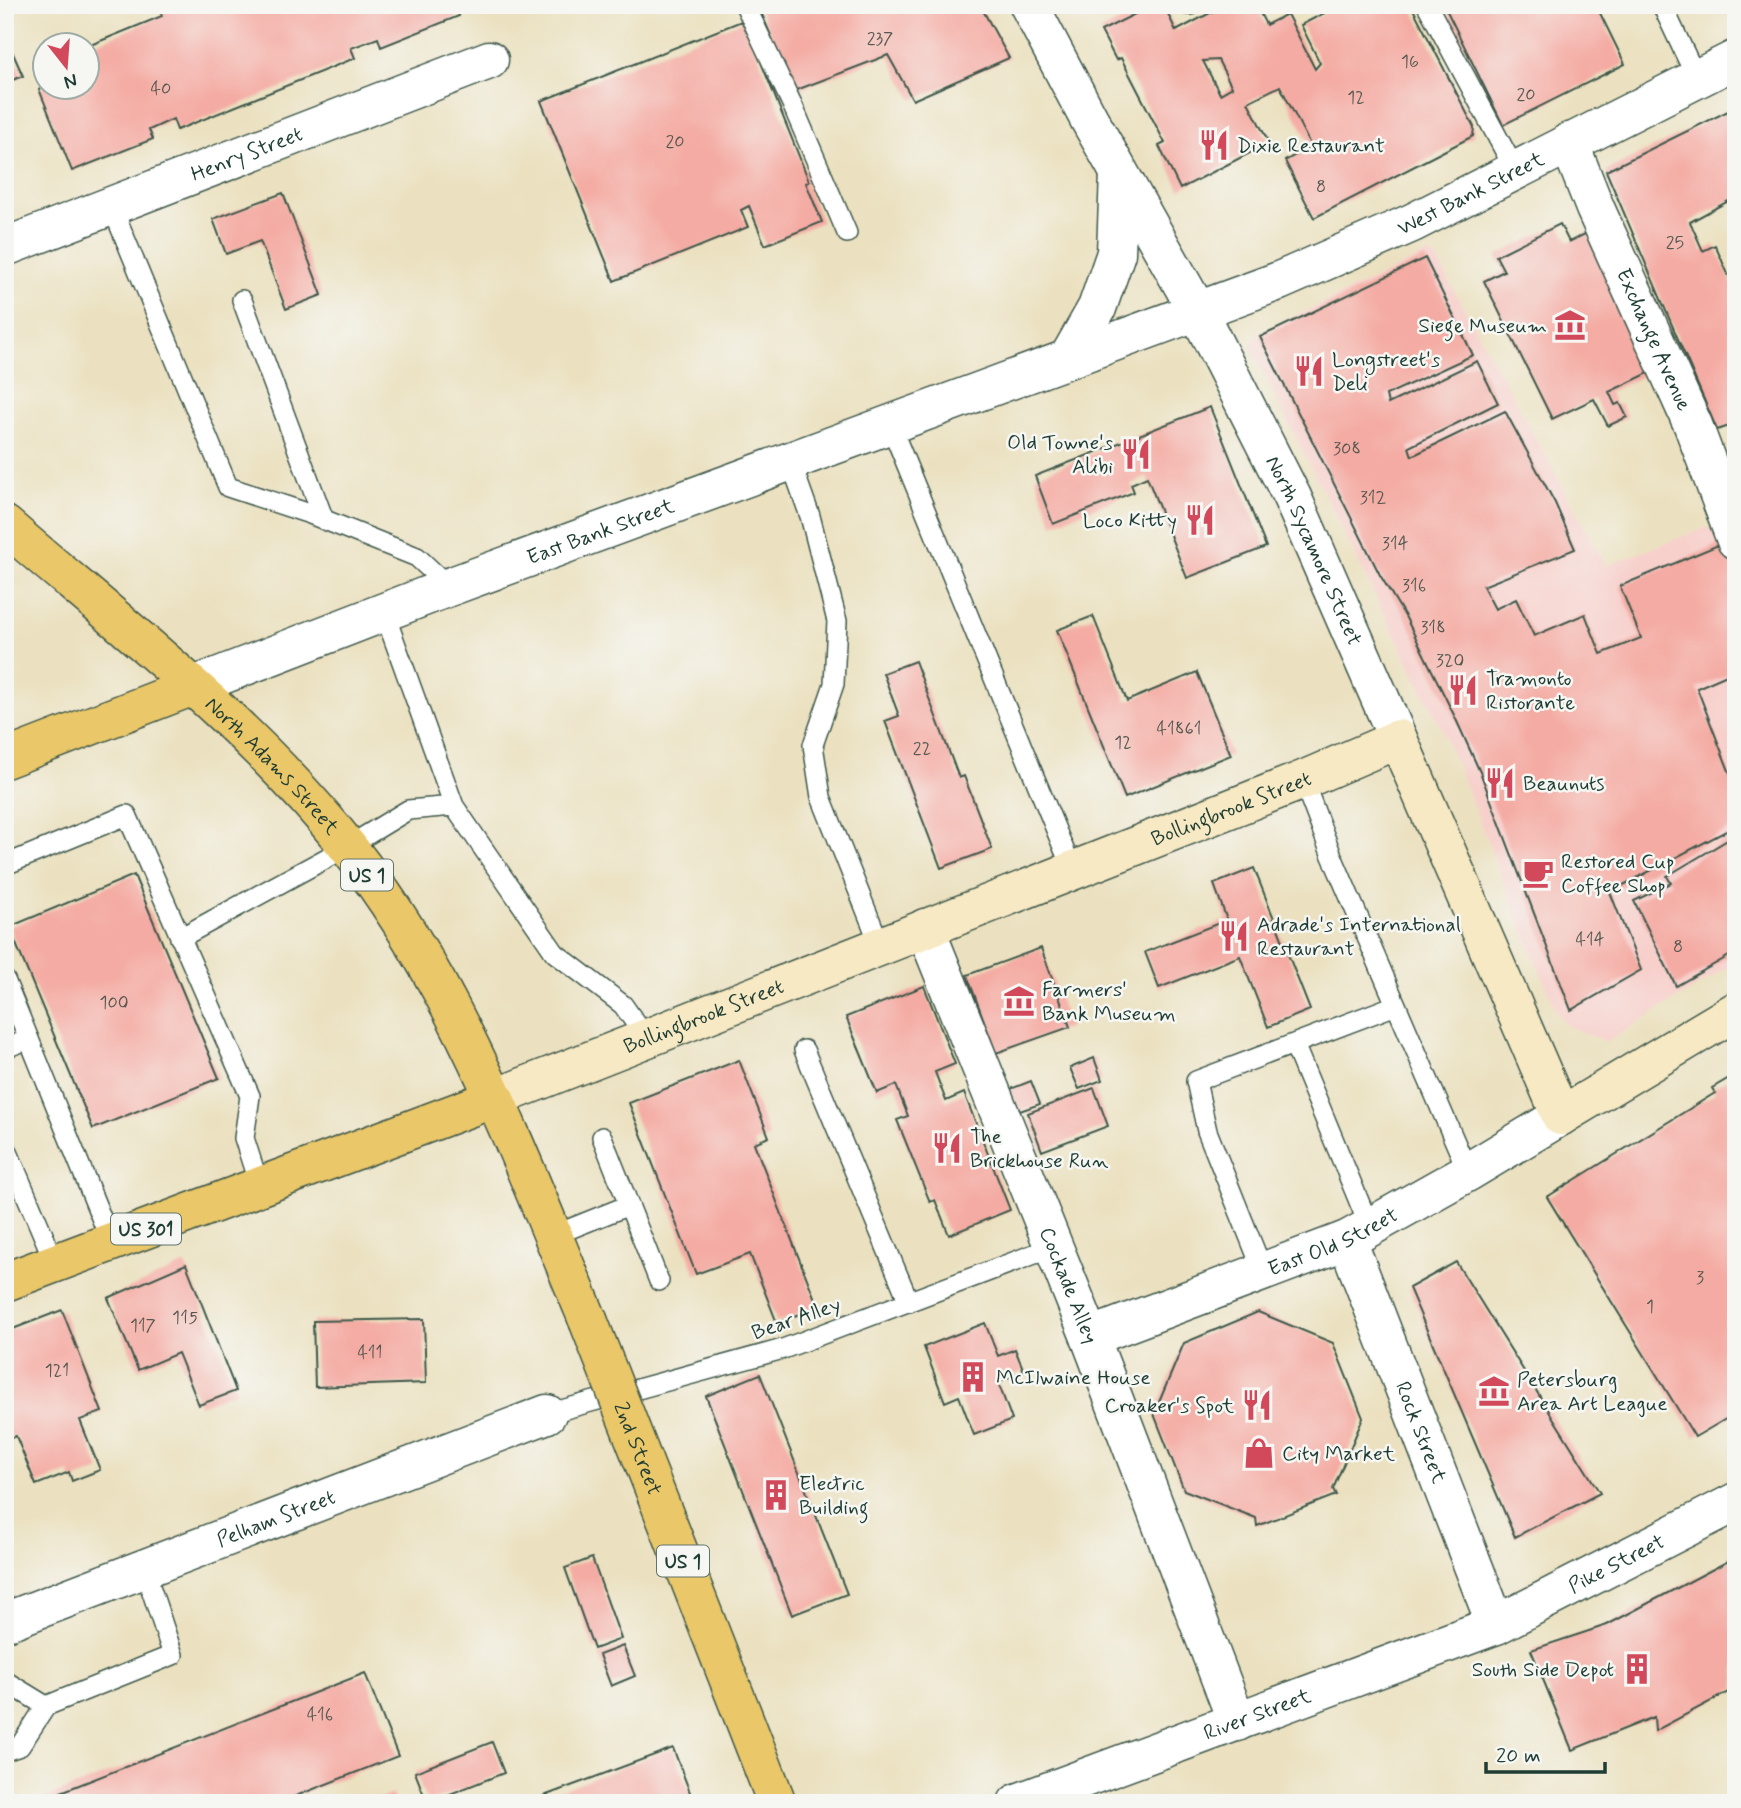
<svg xmlns="http://www.w3.org/2000/svg" width="1741" height="1808" viewBox="0 0 1741 1808" font-family="Mynerve,sans-serif">
<style>
.built{fill:#f7d0cc}
.building{fill:#f4aba3;fill-rule:evenodd}
.lines{fill:none;stroke-linecap:round;stroke-linejoin:round}
.service-casing{stroke:#3e5649;stroke-width:22}
.minor-casing{stroke:#3e5649;stroke-width:41}
.tertiary-casing{stroke:#3e5649;stroke-width:41}
.secondary-casing{stroke:#3e5649;stroke-width:41}
.primary-casing{stroke:#3e5649;stroke-width:41}
.service{stroke:#fff;stroke-width:19}
.minor{stroke:#fff;stroke-width:38}
.tertiary{stroke:#fff;stroke-width:38}
.secondary{stroke:#f7e9c3;stroke-width:38}
.primary{stroke:#eac769;stroke-width:38}
.primary-bridge-casing{stroke:#3e5649;stroke-width:41;stroke-linecap:butt}
.primary-bridge{stroke:#eac769;stroke-width:38}
.labels{text-anchor:middle;stroke-width:5;stroke-linejoin:round;paint-order:stroke}
.number-label{font-size:18px;fill:#545850}
.shield{fill:#f6f6f2;stroke:#60746d;stroke-width:2}
.shield-label{font-size:19px;font-weight:bold;fill:#1f3d34}
.poi-label{font-size:21px;fill:#1f3d34;stroke:#f6f6f2;text-anchor:start}
.street-label{font-size:21px;fill:#1f3d34;stroke:#f6f6f2}
</style>
<rect width="100%" height="100%" fill="#f6f6f2"/>
<filter id="ink" filterUnits="userSpaceOnUse"><feTurbulence type="fractalNoise" baseFrequency=".0143" numOctaves="2"/><feDisplacementMap in="SourceGraphic" scale="14" xChannelSelector="R" yChannelSelector="G"/><feConvolveMatrix kernelMatrix="1 2 1 2 8 2 1 2 1" color-interpolation-filters="sRGB"/></filter>
<filter id="wash" filterUnits="userSpaceOnUse"><feTurbulence type="fractalNoise" baseFrequency=".00686" numOctaves="4" result="noise"/><feDisplacementMap in="SourceGraphic" scale="28" xChannelSelector="R" yChannelSelector="G"/><feGaussianBlur stdDeviation="1.57" result="paint"/><feColorMatrix in="noise" values="0 0 0 0 0 0 0 0 0 0 0 0 0 0 0 0 0 1.4 0 .05"/><feComposite in="paint" operator="in"/></filter>
<g filter="url(#wash)">
<rect width="100%" height="100%" fill="#ebe1c0"/>
<path class="built" d="M1429,253L1438,261L1606,566L1708,527L1723,535L1736,565V962L1607,1042L1570,1027L1557,1013L1442,729L1251,348L1256,335Z"/>
<g id="blocks">
<path class="building" d="M172,5H455L459,16L381,47L378,38L351,48L355,58L177,130L173,119L149,130L153,139L72,171L39,89L46,86L88,88V46L162,16L160,10Z
M758,5H980L1009,58L913,100L888,55L794,91Z
M1153,5H1164L1176,31L1225,5H1256L1266,25L1287,14L1315,69L1320,63L1301,25L1340,5H1411L1474,127L1473,136L1314,218L1285,161L1311,146L1280,86L1248,102L1269,143L1180,189L1159,146L1165,143L1121,58L1116,60L1101,31ZM1218,60L1232,87L1220,94L1203,61Z
M1444,5H1596L1625,64L1503,125Z
M744,20L809,181L806,183L822,222L765,245L749,206L741,210L748,227L614,281L541,101Z
M11,49L23,76L5,83V52Z
M1736,107V197L1690,222L1703,251L1715,245L1736,292V424L1717,430L1606,171Z
M283,193L322,295L286,309L260,241L226,254L213,219Z
M1560,224L1569,242L1589,232L1657,369L1609,392L1615,405L1620,403L1627,417L1608,426L1594,399L1552,419L1484,281L1504,271L1496,256Z
M1425,258L1473,355L1386,395L1388,404L1477,361L1498,403L1409,447L1412,456L1505,411L1555,503L1575,549L1483,586L1495,609L1516,599L1534,636L1585,614L1601,654L1641,638L1620,586L1723,543L1736,573V671L1697,688L1736,789V826L1610,892L1641,970L1571,1010L1480,772L1454,715L1406,618L1380,575L1260,337Z
M1210,407L1266,547L1187,578L1147,477L1131,484L1134,492L1053,524L1035,476Z
M1093,616L1127,701L1197,672L1231,755L1125,798L1057,630Z
M915,661L959,778L964,776L992,849L941,868L885,721L899,716L883,673Z
M1736,835V952L1676,986L1634,901L1671,883L1667,876Z
M1254,868L1310,1010L1268,1027L1240,956L1159,988L1145,952L1227,920L1214,884Z
M134,875L219,1078L93,1129L9,927Z
M1041,948L1070,1027L996,1053L967,975Z
M924,986L955,1064L935,1072L946,1101L964,1093L1010,1210L949,1235L935,1200L930,1202L897,1120L908,1116L896,1085L877,1093L846,1017Z
M1094,1058L1102,1080L1079,1089L1070,1068Z
M739,1060L769,1137L754,1143L818,1307L777,1323L750,1254L696,1274L629,1103Z
M1736,1074V1413L1695,1437L1547,1197L1715,1093L1712,1088Z
M1031,1081L1040,1104L1017,1112L1008,1090Z
M1094,1088L1108,1126L1042,1151L1028,1113Z
M1456,1262L1600,1493L1515,1537L1409,1288Z
M186,1264L236,1391L199,1405L178,1353L138,1370L108,1298Z
M62,1310L102,1412L80,1420L100,1470L72,1481L69,1472L36,1485L16,1436L5,1440V1332Z
M1258,1312L1333,1343L1363,1418L1333,1489L1336,1495L1257,1526L1256,1518L1184,1490L1154,1414L1184,1343Z
M424,1319L426,1383L315,1387L313,1321Z
M985,1323L998,1356L1015,1349L1024,1371L998,1382L1012,1420L974,1435L959,1396L945,1402L924,1347Z
M760,1374L847,1594L792,1615L706,1396Z
M1736,1557V1688L1655,1731L1654,1717L1572,1750L1531,1650L1607,1625Z
M592,1558L621,1639L594,1649L565,1568Z
M623,1646L635,1676L611,1686L599,1655Z
M365,1673L398,1756L278,1803H33Z
M492,1742L504,1773L427,1803L415,1772Z
M673,1748L694,1803H537L536,1799Z
M392,1794L395,1803H370Z"/>
</g>
</g>
<g filter="url(#ink)">
<use href="#blocks" fill-opacity="0" stroke="#3e5649" stroke-width="2"/>
<g class="lines">
<defs>
<path id="service" d="M745,5L792,104L847,233
M1188,5H1191
M1427,5L1515,170
M1662,5L1697,79
M112,207L228,487L310,514L417,557L449,587
M242,300L324,520
M890,424L1072,869
M790,460L810,516L837,621L834,684L813,745L821,797L880,945
M384,612L454,806L555,953L623,1005L646,1038
M1303,780L1332,856L1468,1172
M5,865L127,815L250,1096L244,1138L260,1188
M180,938L347,847L408,810L454,806
M5,980L111,1242
M1294,1044L1370,1228
M5,1048L29,1039
M804,1050L909,1302
M602,1137L659,1281
M5,1145L55,1263
M552,1236L629,1205
M1263,1271L1207,1131L1196,1081L1396,1005
M547,1414L783,1349L1053,1247
M5,1681L46,1706L173,1655L144,1568
M5,1751L20,1746L46,1706"/>
<g id="minor">
<path id="s1" d="M1569,142L1595,208L1693,425L1736,540"/>
<path id="s2" d="M5,247L489,60"/>
<path id="s3" d="M925,928L1090,1337L1237,1722"/>
<path id="s4" d="M1347,1240L1496,1625"/>
<path id="s5" d="M1090,1337L1347,1240L1468,1172L1561,1116"/>
<path id="s6" d="M5,1622L547,1414"/>
<path id="s7" d="M1017,1803L1496,1625L1736,1502"/>
</g>
<g id="tertiary">
<path id="s8" d="M1029,5L1089,119L1198,312L1292,497L1398,739"/>
<path d="M1068,359L1097,308L1116,253L1119,173"/>
<path id="s9" d="M191,687L449,587L1279,281L1412,223L1736,59"/>
</g>
<g id="secondary">
<path id="s10" d="M495,1098L1303,780L1398,739L1561,1116L1736,1011"/>
</g>
<g id="primary">
<path id="s11" d="M5,525C122,626 251,725 347,846C459,987 519,1157 588,1320"/>
<path d="M5,759L191,687"/>
<path d="M5,1282L495,1098"/>
</g>
</defs>
<use href="#service" class="service-casing"/>
<use href="#minor" class="minor-casing"/>
<use href="#tertiary" class="tertiary-casing"/>
<use href="#secondary" class="secondary-casing"/>
<use href="#primary" class="primary-casing"/>
<use href="#service" class="service"/>
<use href="#minor" class="minor"/>
<use href="#tertiary" class="tertiary"/>
<use href="#secondary" class="secondary"/>
<use href="#primary" class="primary"/>
<defs>
<g id="primary-bridge">
<path id="s12" d="M588,1320L777,1803"/>
</g>
</defs>
<use href="#primary-bridge" class="primary-bridge-casing"/>
<use href="#primary-bridge" class="primary-bridge"/>
</g>
</g>
<defs>
<symbol id="restaurant-bare" viewBox="-9 -9 18 18"><path d="M-5-6h1v4h1v-4h1v4h1v-4h1v5L-1.5 .5V6h-2V.5L-5-1ZM5-6V6H3V1.5H1.5Q1.5-4 5-6Z" fill="#d1495b" stroke="#f6f6f2" stroke-width="2.5" paint-order="stroke"/></symbol>
<symbol id="museum-bare" viewBox="-9 -9 18 18"><path d="M0-6L6-3V-2H-6V-3ZM-5-1h2V3h-2ZM-1-1h2V3h-2ZM3-1h2V3H3ZM-6 4H6V6H-6Z" fill="#d1495b" stroke="#f6f6f2" stroke-width="2.5" paint-order="stroke"/></symbol>
<symbol id="cafe-bare" viewBox="-9 -9 18 18"><path d="M-5.5-4.5H6V0H3Q3 3.5 0 3.5H-2.5Q-5.5 3.5-5.5 0ZM3-3.2v2h1.7v-2ZM-6 4.5H4V6H-6Z" fill="#d1495b" stroke="#f6f6f2" stroke-width="2.5" paint-order="stroke"/></symbol>
<symbol id="building-bare" viewBox="-9 -9 18 18"><path d="M-4-6H4V6H1V3H-1V6H-4ZM-2.5-4.3h1.7v1.8h-1.7ZM.8-4.3h1.7v1.8H.8ZM-2.5-1h1.7V.8h-1.7ZM.8-1h1.7V.8H.8Z" fill="#d1495b" stroke="#f6f6f2" stroke-width="2.5" paint-order="stroke"/></symbol>
<symbol id="shop-bare" viewBox="-9 -9 18 18"><path d="M-5-2.5h2.3a2.7 3.5 0 0 1 5.4 0H5L5.5 6h-11ZM-1.5-2.5h3a1.5 2.3 0 0 0-3 0Z" fill="#d1495b" stroke="#f6f6f2" stroke-width="2.5" paint-order="stroke"/></symbol>
</defs>
<g fill-rule="evenodd">
<use href="#restaurant-bare" x="1192" y="123" width="44" height="44"/>
<use href="#museum-bare" x="1548" y="303" width="44" height="44"/>
<use href="#restaurant-bare" x="1287" y="349" width="44" height="44"/>
<use href="#restaurant-bare" x="1114" y="432" width="44" height="44"/>
<use href="#restaurant-bare" x="1178" y="498" width="44" height="44"/>
<use href="#restaurant-bare" x="1441" y="668" width="44" height="44"/>
<use href="#restaurant-bare" x="1478" y="761" width="44" height="44"/>
<use href="#cafe-bare" x="1516" y="851" width="44" height="44"/>
<use href="#restaurant-bare" x="1212" y="914" width="44" height="44"/>
<use href="#museum-bare" x="997" y="979" width="44" height="44"/>
<use href="#restaurant-bare" x="925" y="1126" width="44" height="44"/>
<use href="#building-bare" x="951" y="1355" width="44" height="44"/>
<use href="#museum-bare" x="1472" y="1369" width="44" height="44"/>
<use href="#restaurant-bare" x="1235" y="1383" width="44" height="44"/>
<use href="#shop-bare" x="1237" y="1431" width="44" height="44"/>
<use href="#building-bare" x="754" y="1473" width="44" height="44"/>
<use href="#building-bare" x="1615" y="1647" width="44" height="44"/>
</g>
<g class="labels">
<g class="number-label">
<text x="880" y="44">237</text>
<text x="1410" y="67">16</text>
<text x="161" y="94">40</text>
<text x="1526" y="100">20</text>
<text x="1356" y="103">12</text>
<text x="675" y="147">20</text>
<text x="1321" y="192">8</text>
<text x="1675" y="248">25</text>
<text x="1347" y="454">308</text>
<text x="1373" y="503">312</text>
<text x="1395" y="549">314</text>
<text x="1414" y="591">316</text>
<text x="1433" y="633">318</text>
<text x="1450" y="666">320</text>
<text x="1179" y="734">41861</text>
<text x="1123" y="748">12</text>
<text x="922" y="754">22</text>
<text x="1590" y="945">414</text>
<text x="1678" y="952">8</text>
<text x="114" y="1008">100</text>
<text x="1700" y="1283">3</text>
<text x="1650" y="1312">1</text>
<text x="185" y="1323">115</text>
<text x="143" y="1331">117</text>
<text x="370" y="1358">411</text>
<text x="57" y="1376">121</text>
<text x="320" y="1720">416</text>
</g>
<g class="shield">
<rect x="341" y="859.5" width="52" height="31" rx="5"/>
<rect x="111" y="1213.5" width="70" height="31" rx="5"/>
<rect x="657" y="1545.5" width="52" height="31" rx="5"/>
</g>
<g class="shield-label">
<text x="367" y="882">US 1</text>
<text x="146" y="1236">US 301</text>
<text x="683" y="1568">US 1</text>
</g>
<g class="poi-label">
<text x="1237" y="152">Dixie Restaurant</text>
<text x="1547" y="332" text-anchor="end">Siege Museum</text>
<text x="1332" y="366">Longstreet's<tspan x="1332" dy="24">Deli</tspan></text>
<text x="1113" y="449" text-anchor="end">Old Towne's<tspan x="1113" dy="24">Alibi</tspan></text>
<text x="1177" y="527" text-anchor="end">Loco Kitty</text>
<text x="1486" y="685">Tramonto<tspan x="1486" dy="24">Ristorante</tspan></text>
<text x="1523" y="790">Beaunuts</text>
<text x="1561" y="868">Restored Cup<tspan x="1561" dy="24">Coffee Shop</tspan></text>
<text x="1257" y="931">Adrade's International<tspan x="1257" dy="24">Restaurant</tspan></text>
<text x="1042" y="996">Farmers'<tspan x="1042" dy="24">Bank Museum</tspan></text>
<text x="970" y="1143">The<tspan x="970" dy="24">Brickhouse Run</tspan></text>
<text x="996" y="1384">McIlwaine House</text>
<text x="1517" y="1386">Petersburg<tspan x="1517" dy="24">Area Art League</tspan></text>
<text x="1234" y="1412" text-anchor="end">Croaker's Spot</text>
<text x="1282" y="1460">City Market</text>
<text x="799" y="1490">Electric<tspan x="799" dy="24">Building</tspan></text>
<text x="1614" y="1676" text-anchor="end">South Side Depot</text>
</g>
<g class="street-label">
<text dy="7" stroke="none"><textPath href="#s2" startOffset="259">Henry Street</textPath></text>
<text dy="7" stroke="none"><textPath href="#s9" startOffset="1372">West Bank Street</textPath></text>
<text dy="7" stroke="none"><textPath href="#s1" startOffset="215">Exchange Avenue</textPath></text>
<text dy="7" stroke="none"><textPath href="#s9" startOffset="438">East Bank Street</textPath></text>
<text dy="7" stroke="none"><textPath href="#s8" startOffset="616">North Sycamore Street</textPath></text>
<text dy="7" stroke="none"><textPath href="#s11" startOffset="360">North Adams Street</textPath></text>
<text dy="7" stroke="none"><textPath href="#s10" startOffset="791">Bollingbrook Street</textPath></text>
<text dy="7" stroke="none"><textPath href="#s10" startOffset="224">Bollingbrook Street</textPath></text>
<text dy="7" stroke="none"><textPath href="#s5" startOffset="261">East Old Street</textPath></text>
<text dy="7" stroke="none"><textPath href="#s3" startOffset="385">Cockade Alley</textPath></text>
<text transform="translate(796 1318) rotate(-19)" y="7">Bear Alley</text>
<text dy="7" stroke="none"><textPath href="#s4" startOffset="206">Rock Street</textPath></text>
<text dy="7" stroke="none"><textPath href="#s12" startOffset="138">2nd Street</textPath></text>
<text dy="7" stroke="none"><textPath href="#s6" startOffset="290">Pelham Street</textPath></text>
<text dy="7" stroke="none"><textPath href="#s7" startOffset="646">Pike Street</textPath></text>
<text dy="7" stroke="none"><textPath href="#s7" startOffset="256">River Street</textPath></text>
</g>
</g>
<rect width="1741" height="1808" fill="none" stroke="#f6f6f2" stroke-width="28"/>
<g transform="translate(66 66) rotate(163)"><circle r="33" fill="#f6f6f2" stroke="#a0aca6" stroke-width="2"/>
<path d="M0-5L12 26L0 18L-12 26Z" fill="#d1495b"/>
<text y="-10" font-size="19" font-weight="bold" text-anchor="middle" fill="#1f3d34">N</text>
</g>
<path d="M1486 1762v10h119v-10" fill="none" stroke="#1f3d34" stroke-width="3.5"/>
<text x="1496" y="1762" font-size="21" fill="#1f3d34" stroke="#f6f6f2" stroke-width="5" paint-order="stroke">20 m</text>
</svg>
